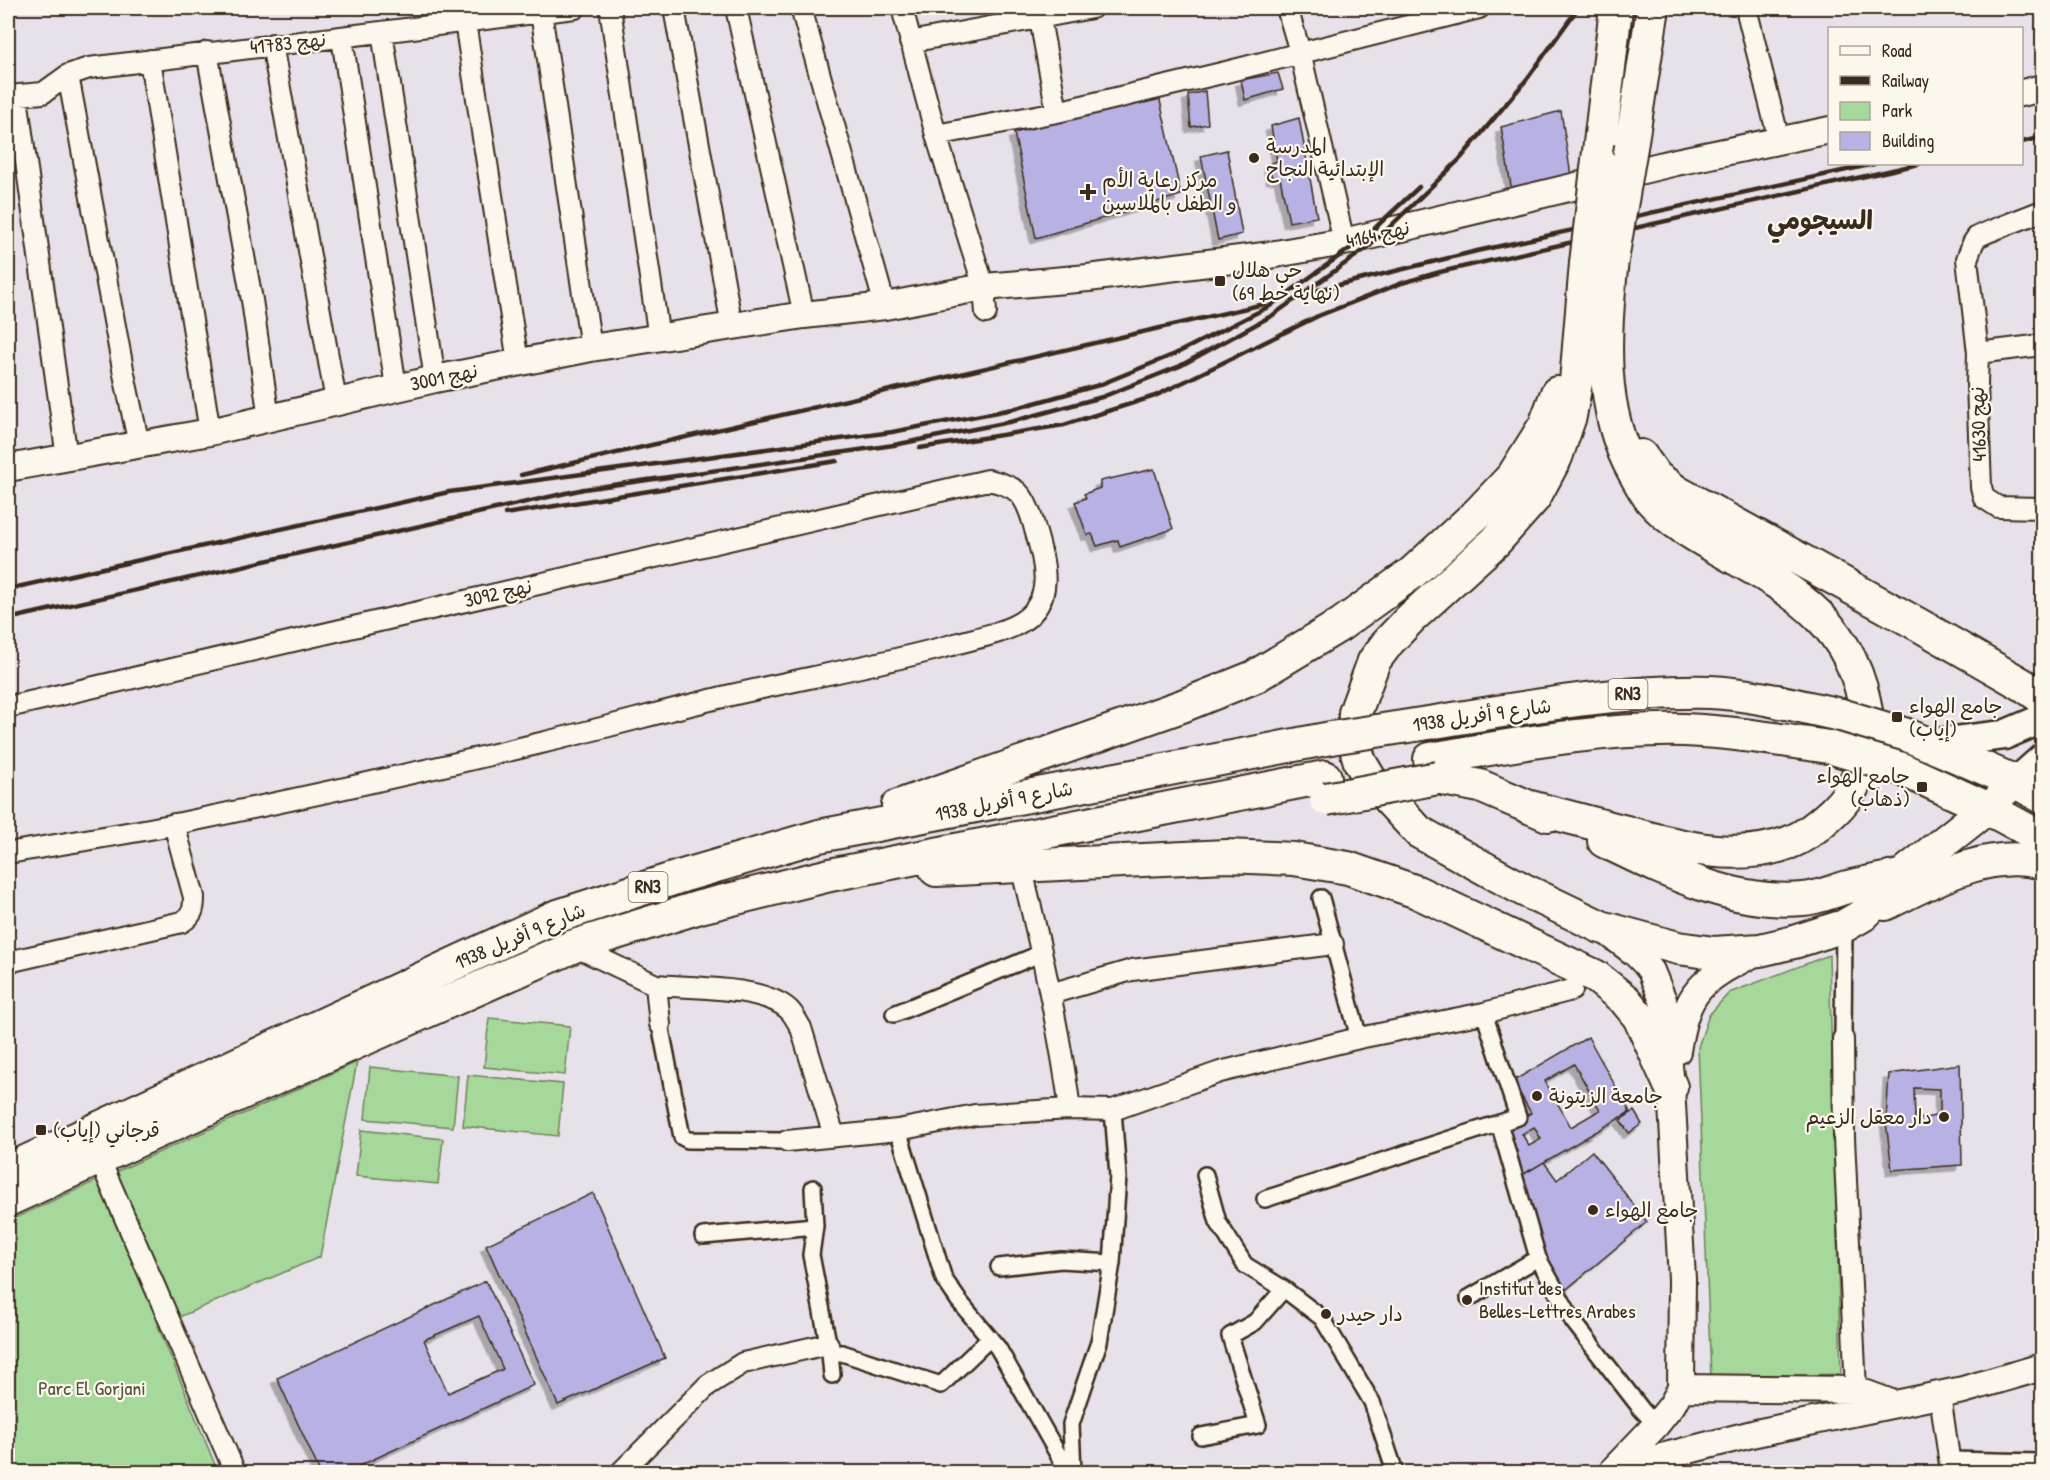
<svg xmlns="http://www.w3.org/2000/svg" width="2050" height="1480" viewBox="0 0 2050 1480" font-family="'Patrick Hand','Playpen Sans Arabic',sans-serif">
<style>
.green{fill:#a5d89a;stroke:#70815c;stroke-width:1.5}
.building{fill:#b8b1e3;stroke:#3b2a1e;stroke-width:1.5;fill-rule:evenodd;filter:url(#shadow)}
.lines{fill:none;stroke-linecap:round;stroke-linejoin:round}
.pedestrian-casing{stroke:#3b2a1e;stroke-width:20}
.minor-casing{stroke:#3b2a1e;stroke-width:24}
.tertiary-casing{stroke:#3b2a1e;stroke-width:30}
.secondary-casing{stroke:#3b2a1e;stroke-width:33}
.primary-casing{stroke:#3b2a1e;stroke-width:36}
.pedestrian{stroke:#fbf7ec;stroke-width:15}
.minor{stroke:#fbf7ec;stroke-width:20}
.tertiary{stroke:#fbf7ec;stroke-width:26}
.secondary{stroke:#fbf7ec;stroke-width:28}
.primary{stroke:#fbf7ec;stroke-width:32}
.rail{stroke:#3b2a1e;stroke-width:4.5}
.primary-bridge-casing{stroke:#3b2a1e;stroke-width:36;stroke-linecap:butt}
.primary-bridge{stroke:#fbf7ec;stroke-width:32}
.poi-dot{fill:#3b2a1e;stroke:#fbf7ec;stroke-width:2}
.labels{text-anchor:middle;stroke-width:4.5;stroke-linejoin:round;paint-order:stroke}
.shield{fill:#fbf7ec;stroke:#75685c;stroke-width:1.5}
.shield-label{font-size:18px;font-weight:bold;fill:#3b2a1e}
.street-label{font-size:20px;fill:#3b2a1e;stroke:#fbf7ec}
.poi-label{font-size:20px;fill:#3b2a1e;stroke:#fbf7ec;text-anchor:start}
.park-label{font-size:20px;fill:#56563d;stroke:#fbf7ec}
.district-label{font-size:26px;font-weight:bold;fill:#3b2a1e;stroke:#fbf7ec}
</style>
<defs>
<filter id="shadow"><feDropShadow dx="-5.5" dy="5.5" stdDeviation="0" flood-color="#0004"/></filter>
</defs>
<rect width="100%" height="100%" fill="#e7e2e9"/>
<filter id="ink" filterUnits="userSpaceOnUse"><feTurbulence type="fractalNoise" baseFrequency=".0167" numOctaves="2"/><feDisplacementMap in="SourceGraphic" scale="12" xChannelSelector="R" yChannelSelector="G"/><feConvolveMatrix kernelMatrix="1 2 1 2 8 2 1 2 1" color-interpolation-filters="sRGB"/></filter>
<g filter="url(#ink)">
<path class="green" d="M1829,955L1841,1374L1711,1378L1698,1047L1709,1015L1729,993Z
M489,1018L570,1026L565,1075L484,1067Z
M357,1062L320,1257L158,1326L218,1472H8V1221Z
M370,1067L458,1076L453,1127L365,1119Z
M468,1075L563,1084L558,1136L463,1126Z
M361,1130L443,1139L438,1184L356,1176Z"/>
<path class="building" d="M1278,73L1283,89L1245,100L1241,80Z
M1205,91L1208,124L1191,127L1188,95Z
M1159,96L1181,195L1036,238L1014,133Z
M1561,111L1571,176L1512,192L1501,127Z
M1299,118L1317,217L1289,222L1280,178H1272L1269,164L1277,161L1271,126Z
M1227,150L1242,234L1218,240L1201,156Z
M1154,469L1173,529L1120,547L1118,540L1097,546L1092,534L1087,535L1075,502L1086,498L1084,494L1100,488V481Z
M1588,1037L1630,1112L1522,1175L1511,1155L1517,1151L1504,1128L1531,1113L1513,1081ZM1574,1064L1600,1110L1571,1127L1545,1081ZM1534,1127L1541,1139L1529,1146L1522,1134Z
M1960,1064L1962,1165L1892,1170L1886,1122L1889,1074ZM1914,1088L1940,1089V1115L1915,1120Z
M1634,1111L1642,1124L1629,1133L1620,1120Z
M1592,1151L1647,1222L1562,1293L1540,1258L1519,1177L1544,1162L1557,1180Z
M593,1193L665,1358L558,1405L486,1245Z
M486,1281L534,1385L346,1472H320L277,1378ZM479,1316L503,1369L448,1393L424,1340Z"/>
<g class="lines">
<defs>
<path id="pedestrian" d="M1321,898L1359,1038
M894,1014L1042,953
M660,1024L682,1137L688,1140L787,1141
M1843,1039L1844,926
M1499,1123L1538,1258L1573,1321L1642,1410L1656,1425
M898,1130L944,1279L959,1301L998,1348L1068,1472
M1205,1175L1218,1222L1245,1265L1284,1289L1322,1318L1372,1402L1395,1472
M813,1188L815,1226L811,1255L830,1353L832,1375
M1265,1199L1518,1117L1484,1013
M703,1236L815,1226
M999,1267L1061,1260L1112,1263
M1469,1298L1538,1258
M830,1353H842L941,1385L990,1338
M1201,1436L1258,1425L1230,1336L1255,1322L1284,1289
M1950,1460L2042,1462
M1073,1472L1071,1424L1099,1342L1112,1263L1118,1176L1113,1110"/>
<path id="minor" d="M610,8L659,338
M674,8L732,326
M736,8L804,315
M801,8L885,306
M902,8L936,135L984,287L986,313
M1038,8L1057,112
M1287,8L1300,52L1344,242
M1746,8L1779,140
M541,12L591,348
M465,22L518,362
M382,32L435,379
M342,38L396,387
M910,42L1092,8
M272,44L336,401
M207,52L252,300L269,419
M150,60L210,432
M68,75L124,374L139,445
M8,96L43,93L68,75L89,68L575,8
M17,97L67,458
M936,135L1057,112L1226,72L1479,8
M2042,345L1978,353L1977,384L1981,487L1984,498L1998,507L2042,508
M1978,353L1967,259L1973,243L1977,237L1988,232L2042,211
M8,707L988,480C1017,486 1025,494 1033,522C1042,556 1059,598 1021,622C1002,634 974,638 952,645C879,665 805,678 731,695C667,710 605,728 541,743C420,772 298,799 176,824C121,835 64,843 8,853
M1021,866C1041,947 1059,1027 1070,1109L1113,1110L1220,1072L1359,1038L1484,1013L1572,990
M574,946L656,985L660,1024
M8,962L182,922C193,915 194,909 194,897L174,824
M656,985C691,988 762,986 788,1009C794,1014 797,1022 801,1028L834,1136
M1050,994L1132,970L1333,944
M1843,1039L1844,1138L1856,1390
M787,1141L898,1130L975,1115L1070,1109
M99,1158L235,1472
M1940,1395L1951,1472
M621,1472L708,1385L743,1363L828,1344"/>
<path id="tertiary" d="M2022,93L2042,88
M8,468L210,432L435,379L591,348L804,315L885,306L984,287L1088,278L1264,256L1344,242L1676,162L1830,130
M1606,931L1635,953L1645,963L1651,971L1663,1000L1671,1087L1682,1279L1681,1388L1672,1405L1656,1425L1614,1469
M1677,1051C1687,989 1700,981 1755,953
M1681,1388L1856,1390L1894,1404
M1614,1469L1756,1433L1963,1390L2042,1367"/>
<path id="secondary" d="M1930,744L2004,735L2042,719
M1987,808L2042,759"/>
<path id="primary" d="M1631,147L1653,8
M1598,160L1616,8
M1586,263L1576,382L1570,416L1556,457L1534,498L1495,542L1411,618L1389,641L1374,661L1355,713L1354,742L1360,762L1370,779L1419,832L1524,890L1601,927L1678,948L1714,953L1760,950L1794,942L1844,926L1863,915L1901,876L1987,808
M1641,456L1656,477L1677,492L1921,626L2025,686L2042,698
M1415,725C1512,710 1612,690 1710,692C1754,694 1798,706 1841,715
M1907,735L2016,782L2042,797
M1430,759C1514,745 1599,728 1684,730C1733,732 1781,740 1829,747
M1899,768L1987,808L2042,838
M1438,778L1480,786L1548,815
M898,806L1182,706L1254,677L1340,625L1412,573L1479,512L1513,476L1545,425L1557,393
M1530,807C1561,815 1591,823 1622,831C1675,845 1734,863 1788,843C1805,837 1820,824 1833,812C1858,789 1871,751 1867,717C1854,625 1798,593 1724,552C1699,538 1670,522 1651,500C1645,492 1640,483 1635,474C1598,410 1604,331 1612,260
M1604,841C1666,871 1732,905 1803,899C1818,898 1833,891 1847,887C1865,883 1883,879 1901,876
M936,870L1226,856L1294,859L1348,868L1417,892L1595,976L1625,1000L1639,1017L1671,1087
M1885,904C1933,881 1988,848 2042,863
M8,1170L555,917L682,876L819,836L1331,738
M8,1200L240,1094L574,946L700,907L830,875L1325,777"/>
</defs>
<use href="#pedestrian" class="pedestrian-casing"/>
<use href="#minor" class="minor-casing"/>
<use href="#tertiary" class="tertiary-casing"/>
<use href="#secondary" class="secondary-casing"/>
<use href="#primary" class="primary-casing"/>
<use href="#pedestrian" class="pedestrian"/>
<use href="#minor" class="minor"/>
<use href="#tertiary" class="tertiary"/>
<use href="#secondary" class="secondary"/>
<use href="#primary" class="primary"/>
<path class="rail" d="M2022,142L2042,137
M1310,292L1477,251L1874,164
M920,448L1064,425L1155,396L1318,316L1402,283L1440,272L1919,164
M521,475L1264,304
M505,514L837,461
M8,589L449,492L892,432L1013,409L1099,385L1175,354L1270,306L1363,239L1419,187
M8,619L584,489L894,445L1014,421L1102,397L1180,366L1273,315L1371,245L1460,159L1527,79L1578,8"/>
<defs>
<path id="primary-bridge" d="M1612,260L1631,147
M1586,263L1598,160
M1841,715L1907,735
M1331,738L1415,725
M1829,747L1899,768
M1326,799L1438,778"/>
</defs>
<use href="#primary-bridge" class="primary-bridge-casing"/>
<use href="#primary-bridge" class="primary-bridge"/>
</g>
</g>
<g class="poi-dot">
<circle cx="1254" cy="158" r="6"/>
<path d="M1085 183h6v6h6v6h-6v6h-6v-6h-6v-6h6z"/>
<rect x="1214" y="275" width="12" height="12" rx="3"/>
<rect x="1891" y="711" width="12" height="12" rx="3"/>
<rect x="1916" y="781" width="12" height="12" rx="3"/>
<circle cx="1537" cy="1096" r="6"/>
<circle cx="1944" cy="1117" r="6"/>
<rect x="35" y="1124" width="12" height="12" rx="3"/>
<circle cx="1593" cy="1210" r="6"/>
<circle cx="1467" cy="1300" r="6"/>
<circle cx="1326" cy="1314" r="6"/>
</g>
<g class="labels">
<g class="shield">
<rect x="1608.5" y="679" width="39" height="30" rx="4.5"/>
<rect x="628.5" y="872" width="39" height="30" rx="4.5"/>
</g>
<g class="shield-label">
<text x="1628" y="700">RN3</text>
<text x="648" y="893">RN3</text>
</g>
<g class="street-label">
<text transform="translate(288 43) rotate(-6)" y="7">نهج 41783</text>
<text transform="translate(1378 234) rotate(-13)" y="7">نهج 4164</text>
<text transform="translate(444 377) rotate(-12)" y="7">نهج 3001</text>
<text transform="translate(1978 424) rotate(-92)" y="7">نهج 41630</text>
<text transform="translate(498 593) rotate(-13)" y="7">نهج 3092</text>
<text transform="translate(1482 715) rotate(-8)" y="7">شارع 9 أفريل 1938</text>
<text transform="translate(1004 801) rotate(-11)" y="7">شارع 9 أفريل 1938</text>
<text transform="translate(520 936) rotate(-23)" y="7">شارع 9 أفريل 1938</text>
</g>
<g class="poi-label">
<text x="1266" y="153">المدرسة<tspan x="1266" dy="23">الإبتدائية النجاح</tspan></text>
<text x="1102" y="187">مركز رعاية الأم<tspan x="1102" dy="23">و الطفل بالملاسين</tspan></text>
<text x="1232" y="277">حي هلال<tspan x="1232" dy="23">(نهاية خط 69)</tspan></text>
<text x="1909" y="713">جامع الهواء<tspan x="1909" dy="23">(إياب)</tspan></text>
<text x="1910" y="783" text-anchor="end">جامع الهواء<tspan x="1910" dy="23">(ذهاب)</tspan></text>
<text x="1549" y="1103">جامعة الزيتونة</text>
<text x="1932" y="1124" text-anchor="end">دار معقل الزعيم</text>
<text x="53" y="1137">قرجاني (إياب)</text>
<text x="1605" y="1217">جامع الهواء</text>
<text x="1479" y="1295">Institut des<tspan x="1479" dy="23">Belles-Lettres Arabes</tspan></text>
<text x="1338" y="1321">دار حيدر</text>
</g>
<g class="park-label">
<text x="92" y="1395">Parc El Gorjani</text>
</g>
<g class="district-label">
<text x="1820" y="229">السيجومي</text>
</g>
</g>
<rect width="2050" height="1480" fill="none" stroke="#fbf7ec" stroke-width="30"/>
<rect x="15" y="15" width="2020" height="1450" fill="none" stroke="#3b2a1e" stroke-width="2" filter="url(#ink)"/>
<rect x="1828" y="27" width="195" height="138" fill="#fbf7ec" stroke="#aea59a" stroke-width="1.5"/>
<rect x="1840" y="46" width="30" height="9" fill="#fbf7ec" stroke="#aea59a" stroke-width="1.5"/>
<text x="1882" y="57" font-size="18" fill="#3b2a1e">Road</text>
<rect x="1840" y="76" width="30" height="9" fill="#3b2a1e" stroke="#aea59a" stroke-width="1.5"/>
<text x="1882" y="87" font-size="18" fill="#3b2a1e">Railway</text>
<rect x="1840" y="102" width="30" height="18" fill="#a5d89a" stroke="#aea59a" stroke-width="1.5"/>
<text x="1882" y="117" font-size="18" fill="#3b2a1e">Park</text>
<rect x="1840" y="132" width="30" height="18" fill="#b8b1e3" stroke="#aea59a" stroke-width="1.5"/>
<text x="1882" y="147" font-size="18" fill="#3b2a1e">Building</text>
</svg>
